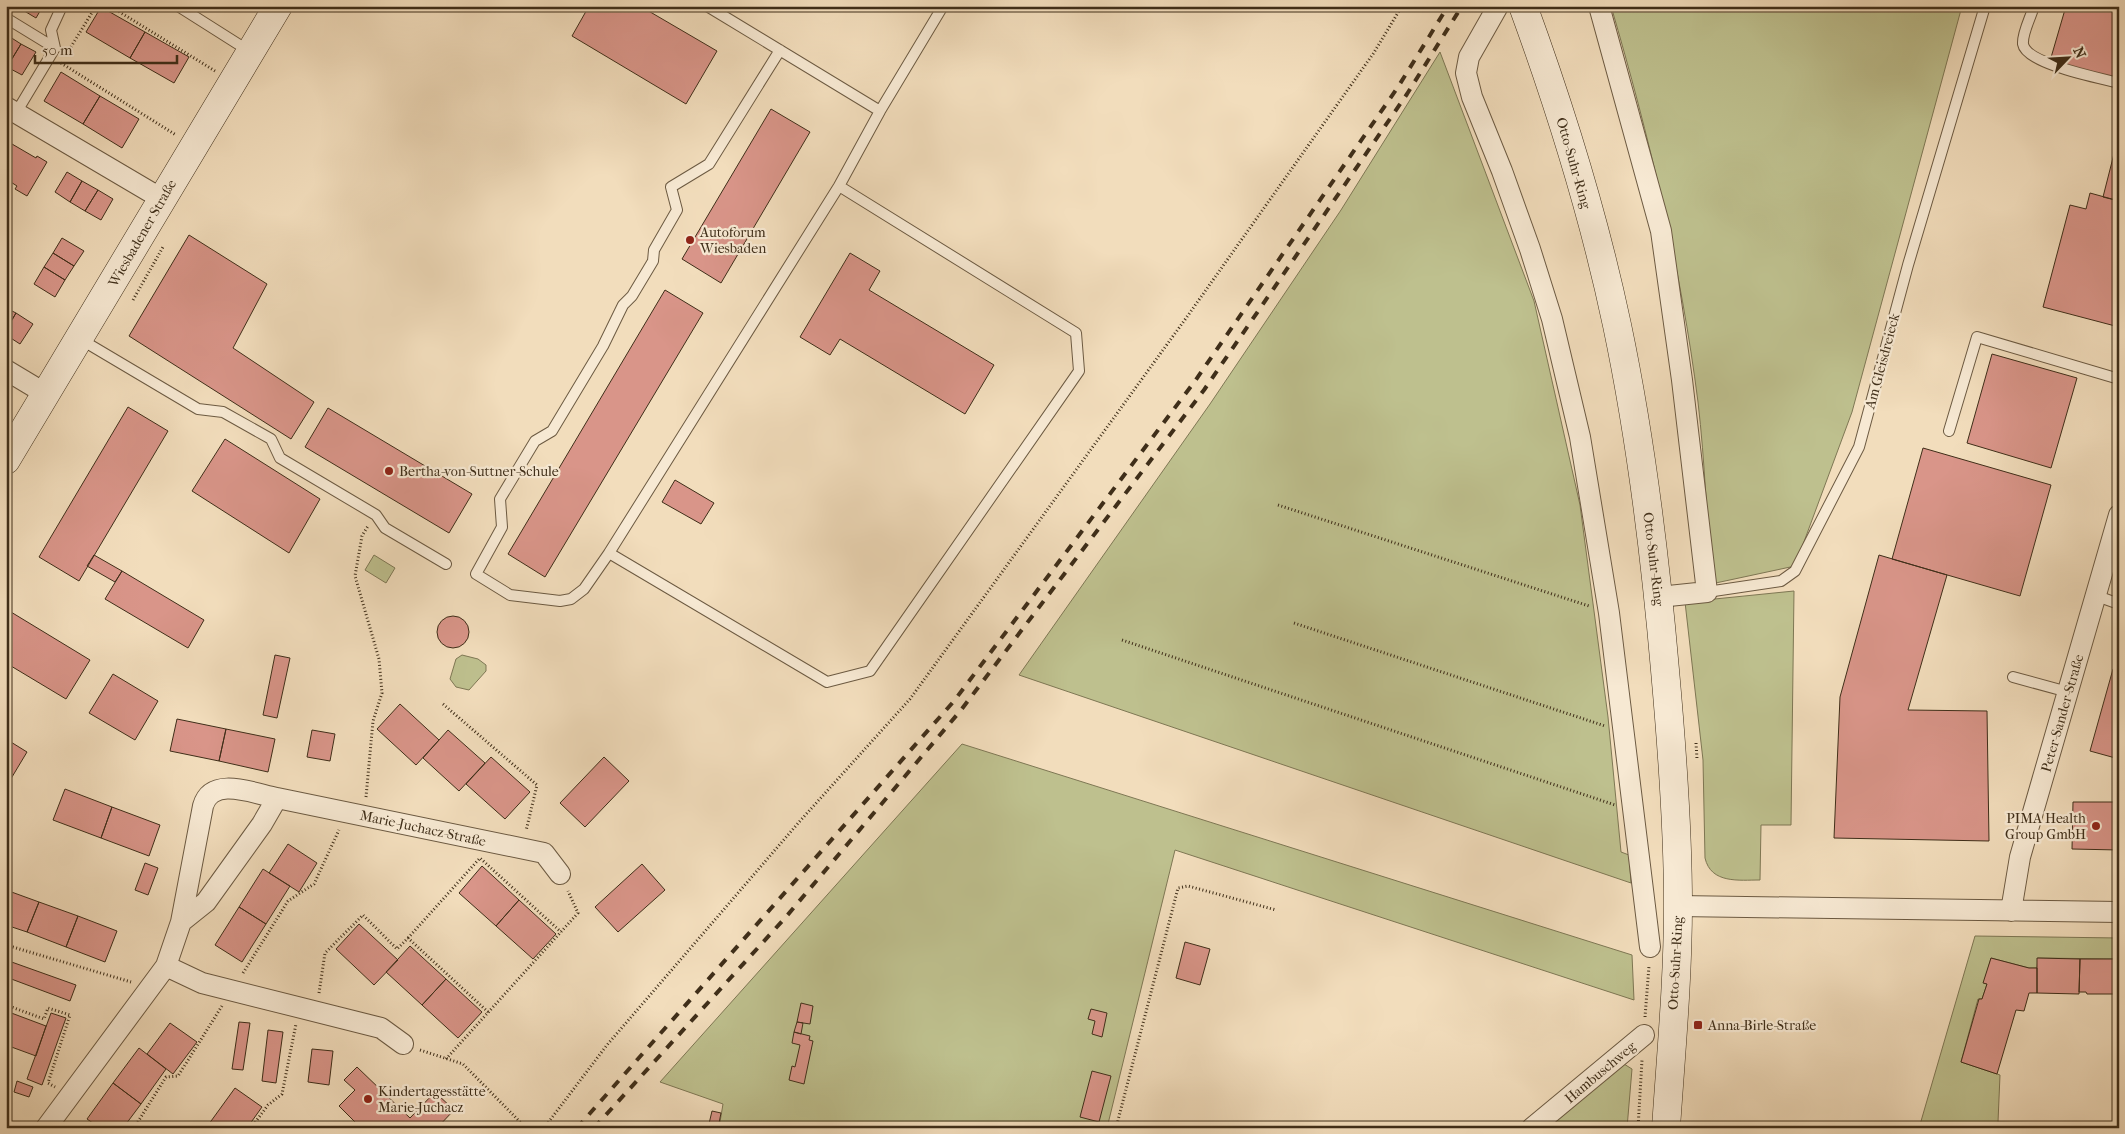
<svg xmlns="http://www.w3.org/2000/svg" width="2125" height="1134" viewBox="0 0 2125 1134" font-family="'IM FELL French Canon',serif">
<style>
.green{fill:#bec08e;stroke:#7e7754}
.building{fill:#d99589;stroke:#3f2e19}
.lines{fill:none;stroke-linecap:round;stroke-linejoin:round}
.lane-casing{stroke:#6c5a42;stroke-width:12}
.street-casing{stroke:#6c5a42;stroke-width:22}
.secondary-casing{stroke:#3f2e19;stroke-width:29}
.path{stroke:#3f2e19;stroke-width:3;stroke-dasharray:1 2.5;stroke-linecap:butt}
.lane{stroke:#f7e9d3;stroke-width:10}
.street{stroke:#f7e9d3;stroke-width:20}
.secondary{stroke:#f7e9d3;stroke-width:28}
.rail{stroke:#3f2e19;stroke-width:4;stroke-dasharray:9 9;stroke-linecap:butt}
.poi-dot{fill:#8f2418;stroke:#f7e9d3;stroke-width:2}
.labels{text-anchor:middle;stroke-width:4.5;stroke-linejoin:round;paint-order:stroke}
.street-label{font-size:14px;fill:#3f2e19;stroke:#f7e9d3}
.poi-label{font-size:14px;fill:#3f2e19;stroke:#f7e9d3;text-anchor:start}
</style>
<rect width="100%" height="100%" fill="#f2ddbc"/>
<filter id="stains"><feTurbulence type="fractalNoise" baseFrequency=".004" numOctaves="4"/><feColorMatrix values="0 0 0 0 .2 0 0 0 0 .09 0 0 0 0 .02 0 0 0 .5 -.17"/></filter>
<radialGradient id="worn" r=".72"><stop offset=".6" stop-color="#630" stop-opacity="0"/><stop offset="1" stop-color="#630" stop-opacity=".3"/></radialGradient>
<path class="green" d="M1611,6H1962L1852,412L1795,566L1711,584C1707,523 1705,462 1698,402C1681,268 1649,136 1611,6Z
M1440,52L1534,301L1580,505L1608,717L1621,852L1629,855L1631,883L1019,675L1210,404L1341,210Z
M374,555L395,568L386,583L365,570Z
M1794,591L1791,825H1761L1760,880C1739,880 1711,884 1705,858L1703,760L1685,602Z
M462,655L478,659L486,665V671L469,690L456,687L450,679L456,659Z
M962,744L1632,955L1634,1000L1175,850L1107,1128H719L723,1104L660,1082Z
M1975,936L2119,938V959L2038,958L2037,968H2029L1991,958L1984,983L1987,984L1982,999H1978L1961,1062L2000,1075L1998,1122L2119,1124V1128H1919Z
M1624,1064L1632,1069L1627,1128H1548Z"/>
<path class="building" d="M16,6H43L36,18Z
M589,6H640L717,51L686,104L572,36Z
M2066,6H2119V81L2050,61Z
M101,7L145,32L130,58L86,32Z
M145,32L189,57L174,83L130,58Z
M7,35L21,44L7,67L6,66Z
M21,44L36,52L22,75L7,67Z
M61,72L100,96L83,124L44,101Z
M100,96L139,119L122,148L83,124Z
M771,109L810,132L721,283L682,259Z
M2118,138H2119V201L2103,197Z
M12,144L36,158L37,156L47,162L27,196L15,189L17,186L6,179V154Z
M67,172L82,181L70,202L55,192Z
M82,181L98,190L85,211L70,202Z
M98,190L113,199L101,220L85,211Z
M2090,193L2119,201V327L2043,307L2070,205L2086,209Z
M189,235L267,284L233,348L314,402L291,439L129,336Z
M62,238L84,251L74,266L53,253Z
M53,253L74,266L65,280L44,267Z
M850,253L880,271L869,290L994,365L965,414L840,339L830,355L800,337Z
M44,267L65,280L55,297L34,284Z
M665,290L703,313L545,577L508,554Z
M6,308L16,313L6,330Z
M16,313L33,324L20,344L6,335V330Z
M1992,354L2077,378L2051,468L1967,443Z
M128,407L168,431L79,581L39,557Z
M328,408L472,494L449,533L305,447Z
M225,439L320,499L289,553L192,491Z
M1923,448L2051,485L2020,596L1892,559Z
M675,480L714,503L701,524L662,502Z
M94,555L122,571L115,582L87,566Z
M1879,555L1947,575L1908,710L1987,711L1989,841L1834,838L1840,697Z
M122,571L204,620L188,648L105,599Z
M6,609L90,660L66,699L6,663Z
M437 632a16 16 0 1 1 32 0a16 16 0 1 1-32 0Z
M275,655L290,658L277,718L263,715Z
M2113,669L2119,670V759L2090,751Z
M113,674L158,701L135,740L89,713Z
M400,704L439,740L416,765L377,729Z
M177,719L226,729L219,761L170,751Z
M226,729L275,739L268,772L219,761Z
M312,730L335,734L330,761L307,757Z
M448,730L485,763L459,791L423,758Z
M6,739L27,752L6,787Z
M491,757L530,792L505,819L466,784Z
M604,757L629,781L585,827L560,803Z
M65,789L112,807L101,838L53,820Z
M2073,802H2119V850L2072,849Z
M112,807L160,825L149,856L101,838Z
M288,844L317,863L299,892L269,873Z
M145,863L158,868L148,895L135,890Z
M642,864L665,890L618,932L595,907Z
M482,866L519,900L496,926L459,893Z
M263,869L290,886L266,924L239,907Z
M6,890L39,902L27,932L6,925Z
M519,900L556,934L533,959L496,926Z
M39,902L78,916L66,947L27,932Z
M239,907L266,924L242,962L215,945Z
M78,916L117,931L105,962L66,947Z
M359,924L398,960L374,985L336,949Z
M1185,942L1210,949L1200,985L1176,978Z
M410,946L446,979L422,1005L386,972Z
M1991,958L2029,968H2037V993H2029L2024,1011L2016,1010L1997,1074L1961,1062L1979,999H1982L1987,984L1983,983Z
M2037,958L2080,959L2079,994L2037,993Z
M2080,959H2119V994H2087L2086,992H2079Z
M6,960L76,985L70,1001L6,977Z
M446,979L482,1012L458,1038L422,1005Z
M801,1003L813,1006L810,1024L797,1022Z
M1091,1009L1107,1013L1102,1037L1092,1034L1095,1021L1088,1019Z
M6,1011L46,1026L36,1056L6,1045Z
M51,1013L66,1018L42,1085L27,1079Z
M239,1022L250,1023L243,1070L232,1069Z
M797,1022L803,1023L801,1034L794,1032Z
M170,1023L197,1042L173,1074L147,1054Z
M268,1030L283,1032L276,1083L262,1081Z
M794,1032L810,1036L809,1040L813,1041L804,1084L789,1080L792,1066L795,1067L800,1045L792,1043Z
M139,1048L166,1069L141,1104L113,1083Z
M312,1049L333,1051L329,1085L308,1082Z
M357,1067L410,1118L435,1092L454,1110L437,1128H361L339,1106L355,1090L344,1080Z
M1092,1071L1111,1076L1099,1122L1080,1117Z
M17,1081L33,1087L29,1097L14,1092Z
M113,1083L141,1104L123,1128H100L87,1119Z
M235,1088L262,1107L247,1128H206Z
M712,1111L721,1113L718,1128H708Z"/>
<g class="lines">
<defs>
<path id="lane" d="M178,6L249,51
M707,6L880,111
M2034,6C2031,17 2022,33 2023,44C2026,64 2100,78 2119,83
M6,18L55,48
M16,113L55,48L51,30L62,6
M839,186L1076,333L1079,371L870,671L827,682L609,553L839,186L880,111L943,6
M80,339L198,409L223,412L271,439L280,458L376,515L385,528L446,564
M1949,431L1977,337L2119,379
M609,553L584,589L571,599L560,601L510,595L476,574L502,527L500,499L535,441L552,431L603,346L623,305L632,296L653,261L654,250L677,210L671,187L709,164L780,50
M1707,592L1781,581L1795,571L1859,447L1908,265L1985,6
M2097,596L2119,604
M2013,677L2068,692"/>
<path id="street" d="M1498,6L1469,57L1466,73L1472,97L1502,171L1530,249L1552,319L1580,437L1609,613L1650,947
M1599,6L1661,231L1682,380L1707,592L1659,597
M6,107L162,199
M6,370L46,394
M1678,906L2119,912
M2011,911L2020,857L2119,515
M181,922L203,806C212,775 255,794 277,798
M166,966L202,983L381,1028L403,1044
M46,1128L166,966L181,922L206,902L262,824L277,798L544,853L560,874
M1532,1128L1644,1035"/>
<path id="secondary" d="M1523,6C1561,110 1594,216 1617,325C1641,439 1655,554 1665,670C1672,748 1678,826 1678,905C1678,979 1671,1054 1666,1128
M6,460L278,6"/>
</defs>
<use href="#lane" class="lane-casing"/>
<use href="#street" class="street-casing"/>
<use href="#secondary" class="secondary-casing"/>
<path class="path" d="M110,6L215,71
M69,50L96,6
M61,63L176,135
M133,300L163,247
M1278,505L1589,606
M1294,623L1605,726
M1122,640L1615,805
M443,704L537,785L526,831
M1696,743L1697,759
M366,797L373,721L382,693L379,659L355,576L362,536L368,526
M408,938L480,858L561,932
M6,945L131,982
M243,973L288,901L314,884L339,830
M319,993L325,953L363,915L397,949L408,938L488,1012
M6,1005L44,1019L48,1008L70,1015L48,1083L55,1087
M1645,1017L1649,966
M420,1050L463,1064L526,1128
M446,1059L578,913L568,891
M134,1128L166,1077L178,1076L222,1006
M251,1128L268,1105L282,1094L296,1024
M544,1128L607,1045L800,821L910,699L1184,321L1373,54L1402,6
M1116,1128L1178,888L1188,886L1276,910
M1638,1128L1642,1060"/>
<use href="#lane" class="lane"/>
<use href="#street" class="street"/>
<use href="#secondary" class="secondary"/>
<path class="rail" d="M577,1128L954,701L1195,381L1398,87L1448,6
M594,1128L785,918L961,710L1204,390L1407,94L1462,6"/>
</g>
<g class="poi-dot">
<circle cx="690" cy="240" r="5"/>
<circle cx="389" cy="471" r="5"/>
<circle cx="2096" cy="826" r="5"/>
<rect x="1693" y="1020" width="10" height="10" rx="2.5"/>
<circle cx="368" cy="1099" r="5"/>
</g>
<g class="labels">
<g class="street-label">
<text transform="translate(1574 163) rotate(74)" y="5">Otto-Suhr-Ring</text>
<text transform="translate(142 233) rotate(-60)" y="5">Wiesbadener Straße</text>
<text transform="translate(1882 361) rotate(-75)" y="5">Am Gleisdreieck</text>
<text transform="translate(1654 559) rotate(83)" y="5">Otto-Suhr-Ring</text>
<text transform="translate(2062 713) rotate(-74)" y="5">Peter-Sander-Straße</text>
<text transform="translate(423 828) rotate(12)" y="5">Marie-Juchacz-Straße</text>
<text transform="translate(1675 963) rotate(-87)" y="5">Otto-Suhr-Ring</text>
<text transform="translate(1600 1072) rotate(-40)" y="5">Hambuschweg</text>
</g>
<g class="poi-label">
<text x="700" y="237">Autoforum<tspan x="700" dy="16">Wiesbaden</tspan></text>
<text x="399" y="476">Bertha-von-Suttner-Schule</text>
<text x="2086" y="823" text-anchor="end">PIMA Health<tspan x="2086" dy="16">Group GmbH</tspan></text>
<text x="1708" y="1030">Anna-Birle-Straße</text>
<text x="378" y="1096">Kindertagesstätte<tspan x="378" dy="16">Marie-Juchacz</tspan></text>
</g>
</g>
<rect width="2125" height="1134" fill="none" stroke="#f2ddbc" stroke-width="25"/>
<rect x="8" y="8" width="2110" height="1119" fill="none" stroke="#3f2e19" stroke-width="2.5"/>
<rect x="12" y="12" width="2100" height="1109" fill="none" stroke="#3f2e19"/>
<g transform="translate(2068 58) rotate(65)" stroke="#f7e9d3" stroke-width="4" paint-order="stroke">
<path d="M0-4L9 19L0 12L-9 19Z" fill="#3f2e19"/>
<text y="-8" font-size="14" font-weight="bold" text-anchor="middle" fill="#3f2e19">N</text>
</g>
<path d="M35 55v8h142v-8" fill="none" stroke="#3f2e19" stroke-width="2.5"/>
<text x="42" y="55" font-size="15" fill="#3f2e19" stroke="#f7e9d3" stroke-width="4" paint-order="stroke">50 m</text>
<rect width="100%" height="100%" filter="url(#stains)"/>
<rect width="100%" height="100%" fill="url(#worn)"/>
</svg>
